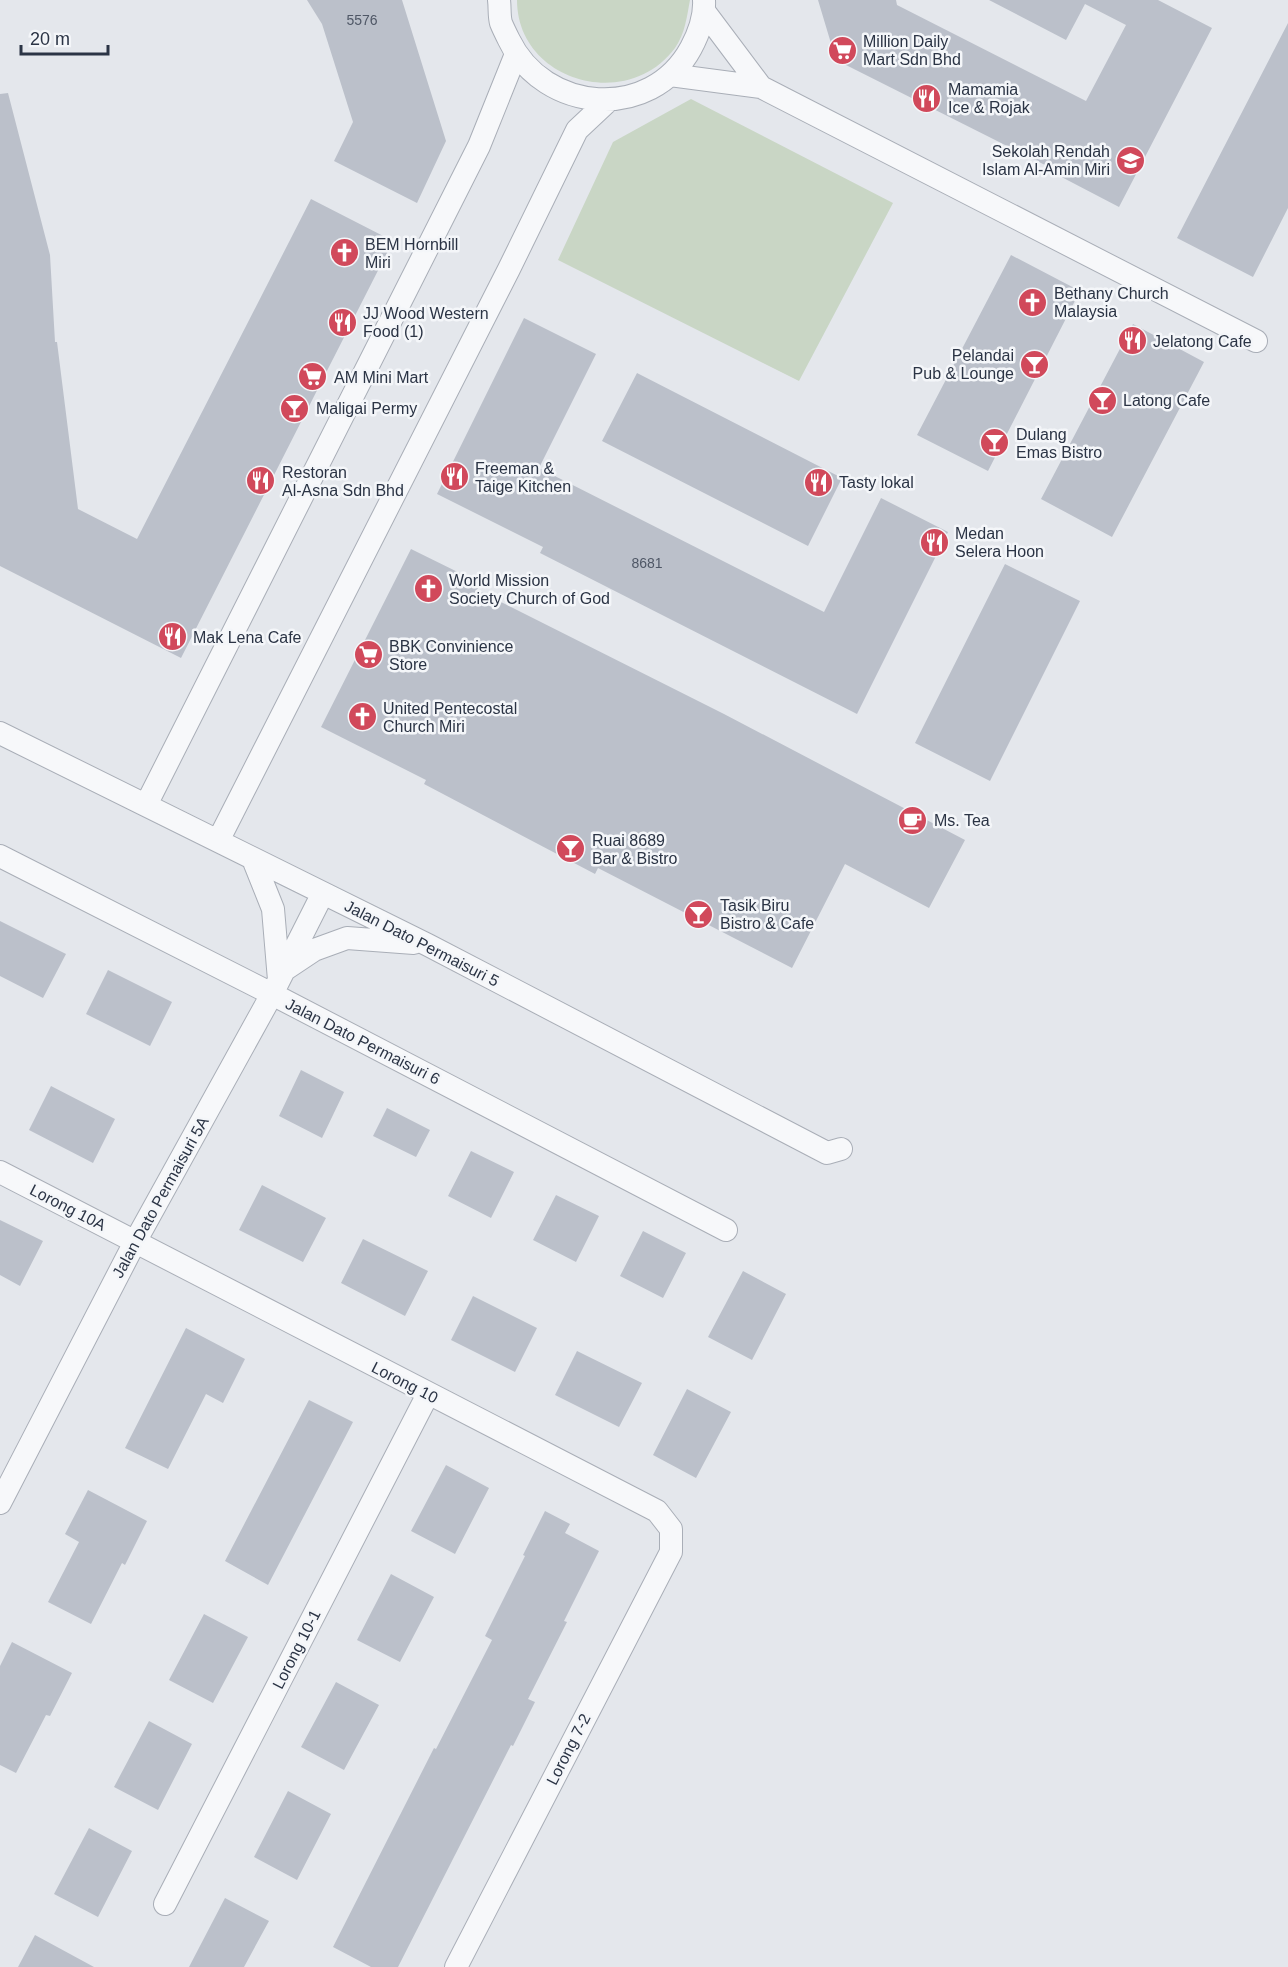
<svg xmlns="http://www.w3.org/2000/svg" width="1288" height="1967" viewBox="0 0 1288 1967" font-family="Arial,sans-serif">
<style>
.green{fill:#c9d6c5}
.building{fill:#bbc0ca}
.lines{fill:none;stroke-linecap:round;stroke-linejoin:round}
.minor-casing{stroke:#a9aeb7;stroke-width:24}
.minor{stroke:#f7f8fa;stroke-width:22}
.labels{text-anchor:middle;stroke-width:5;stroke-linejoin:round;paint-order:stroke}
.number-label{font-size:14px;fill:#4f5766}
.poi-label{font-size:16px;fill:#2b3445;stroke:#f4f6f9;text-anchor:start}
.street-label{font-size:16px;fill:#2b3445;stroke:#f4f6f9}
</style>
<rect width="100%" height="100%" fill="#e4e7ec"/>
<path class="green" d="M517,0H690C687,16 685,34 675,48C627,113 517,81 517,0Z
M691,99L893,203L799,381L558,260L613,142Z"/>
<path class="building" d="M307,0H402L446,141L417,203L334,161L353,122L322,24Z
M818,0H896L897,5L1086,101L1126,25L1085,4L1066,40L989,0H1158L1212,28L1119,207L1050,171L1051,168L836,60Z
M1288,23V208L1253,277L1177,238Z
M8,93L50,255L55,342H57L78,509L137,539L311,199L393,241L181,658L0,566V94Z
M1011,255L1080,291L988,471L917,435Z
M524,318L596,354L539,468L824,612L881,498L948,532L857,714L540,553L543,547L437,494Z
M1133,324L1204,362L1112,537L1041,499Z
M637,373L842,478L808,546L602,441Z
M411,549L480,583L477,590L724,714L965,840L929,908L845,864L792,968L598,868L595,874L424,784L426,780L321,727Z
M1005,564L1080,601L990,781L915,743Z
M0,921L66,954L43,998L0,976Z
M108,970L172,1002L150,1046L86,1014Z
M301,1070L344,1092L322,1138L279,1116Z
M51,1086L115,1119L93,1163L29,1130Z
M387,1108L430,1130L416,1157L373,1136Z
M471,1151L514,1172L491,1218L448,1196Z
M262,1185L326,1218L303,1262L239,1230Z
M556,1195L599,1216L576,1262L533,1240Z
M0,1220L43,1241L20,1286L0,1275Z
M643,1231L686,1253L663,1298L620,1276Z
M363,1239L428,1271L405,1316L341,1283Z
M743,1271L786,1294L752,1360L708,1337Z
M473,1296L537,1328L515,1372L451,1340Z
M186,1328L245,1359L223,1403L206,1394L168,1469L125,1448Z
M577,1351L642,1383L619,1427L555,1395Z
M687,1389L731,1412L696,1478L653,1455Z
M309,1400L353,1422L268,1585L225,1561Z
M446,1465L489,1488L455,1554L411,1531Z
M88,1490L147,1521L125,1565L122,1563L91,1624L48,1602L79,1542L65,1534Z
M545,1511L570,1524L565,1533L599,1551L564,1621L567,1622L528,1699L535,1702L513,1746L511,1745L398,1967H371L333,1947L434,1748L436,1749L492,1640L485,1636L525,1556L523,1555Z
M391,1574L434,1597L400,1662L357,1640Z
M204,1614L248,1637L213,1703L169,1680Z
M12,1642L72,1673L50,1716L46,1715L16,1773L0,1765V1666Z
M336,1682L379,1705L344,1770L301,1747Z
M149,1721L192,1744L158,1810L114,1787Z
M288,1791L331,1814L297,1880L254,1857Z
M89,1828L132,1851L98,1917L54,1894Z
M225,1898L269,1921L244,1967H189Z
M35,1935L94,1967H18Z"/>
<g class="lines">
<defs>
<path id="minor" d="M499,0C500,7 499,16 501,23C503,28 506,34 509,40C544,113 651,122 691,48C699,33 705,17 704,0
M704,11L761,87
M670,75L761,87L1256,341
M0,733L428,945L827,1153L841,1149
M146,805L479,146L516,54
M218,841L509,269L577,130L609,100
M0,856L272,994L726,1230
M253,859L273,909L279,980
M287,968L314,950L347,938L414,943
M0,1172L657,1511L671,1529V1552L456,1967
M0,1503L135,1242L272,994L323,893
M165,1904L428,1394"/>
</defs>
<use href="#minor" class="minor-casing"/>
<use href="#minor" class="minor"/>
</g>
<defs>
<symbol id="supermarket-disc" viewBox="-11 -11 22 22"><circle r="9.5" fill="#d1495b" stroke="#f4f6f9"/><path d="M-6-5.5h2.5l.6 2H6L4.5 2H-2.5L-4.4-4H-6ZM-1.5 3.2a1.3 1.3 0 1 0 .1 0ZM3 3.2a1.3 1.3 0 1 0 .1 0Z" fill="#fff"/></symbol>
<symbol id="restaurant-disc" viewBox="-11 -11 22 22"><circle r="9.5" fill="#d1495b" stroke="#f4f6f9"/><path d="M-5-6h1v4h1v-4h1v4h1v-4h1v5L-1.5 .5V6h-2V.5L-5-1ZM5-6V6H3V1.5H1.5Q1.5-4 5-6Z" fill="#fff"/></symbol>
<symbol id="school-disc" viewBox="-11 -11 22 22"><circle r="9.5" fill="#d1495b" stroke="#f4f6f9"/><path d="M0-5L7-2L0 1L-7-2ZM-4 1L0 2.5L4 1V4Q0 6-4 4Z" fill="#fff"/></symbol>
<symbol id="church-disc" viewBox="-11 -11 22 22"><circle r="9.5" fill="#d1495b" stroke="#f4f6f9"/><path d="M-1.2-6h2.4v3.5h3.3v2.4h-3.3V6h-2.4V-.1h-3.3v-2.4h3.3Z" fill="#fff"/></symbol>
<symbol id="bar-disc" viewBox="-11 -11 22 22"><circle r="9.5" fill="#d1495b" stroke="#f4f6f9"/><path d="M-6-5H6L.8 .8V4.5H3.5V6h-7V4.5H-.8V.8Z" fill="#fff"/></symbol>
<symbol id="cafe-disc" viewBox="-11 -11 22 22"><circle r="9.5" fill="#d1495b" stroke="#f4f6f9"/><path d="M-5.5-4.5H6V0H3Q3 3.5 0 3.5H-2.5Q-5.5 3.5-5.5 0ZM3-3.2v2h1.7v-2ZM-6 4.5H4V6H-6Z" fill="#fff"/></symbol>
</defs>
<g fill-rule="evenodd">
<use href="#supermarket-disc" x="826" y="34" width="33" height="33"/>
<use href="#restaurant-disc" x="910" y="82" width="33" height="33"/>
<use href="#school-disc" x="1114" y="144" width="33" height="33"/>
<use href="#church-disc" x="328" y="236" width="33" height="33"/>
<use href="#church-disc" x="1016" y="286" width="33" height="33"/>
<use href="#restaurant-disc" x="326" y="306" width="33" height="33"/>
<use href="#restaurant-disc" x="1116" y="324" width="33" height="33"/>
<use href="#bar-disc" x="1018" y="348" width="33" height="33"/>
<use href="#supermarket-disc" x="296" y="360" width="33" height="33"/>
<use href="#bar-disc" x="1086" y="384" width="33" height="33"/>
<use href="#bar-disc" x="278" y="392" width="33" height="33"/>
<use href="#bar-disc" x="978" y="426" width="33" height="33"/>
<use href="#restaurant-disc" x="438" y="460" width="33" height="33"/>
<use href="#restaurant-disc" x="244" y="464" width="33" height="33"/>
<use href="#restaurant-disc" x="802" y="466" width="33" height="33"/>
<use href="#restaurant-disc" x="918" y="526" width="33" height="33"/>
<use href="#church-disc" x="412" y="572" width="33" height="33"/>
<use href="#restaurant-disc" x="156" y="620" width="33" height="33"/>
<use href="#supermarket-disc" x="352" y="638" width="33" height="33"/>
<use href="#church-disc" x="346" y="700" width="33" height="33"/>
<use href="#cafe-disc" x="896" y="804" width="33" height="33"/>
<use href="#bar-disc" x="554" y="832" width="33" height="33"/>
<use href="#bar-disc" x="682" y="898" width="33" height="33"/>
</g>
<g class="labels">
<g class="number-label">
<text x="362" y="25">5576</text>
<text x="647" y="568">8681</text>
</g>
<g class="poi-label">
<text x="863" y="47">Million Daily<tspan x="863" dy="18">Mart Sdn Bhd</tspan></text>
<text x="948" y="95">Mamamia<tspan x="948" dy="18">Ice &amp; Rojak</tspan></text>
<text x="1110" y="157" text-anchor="end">Sekolah Rendah<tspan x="1110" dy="18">Islam Al-Amin Miri</tspan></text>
<text x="365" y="250">BEM Hornbill<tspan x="365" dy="18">Miri</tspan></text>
<text x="1054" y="299">Bethany Church<tspan x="1054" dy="18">Malaysia</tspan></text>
<text x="363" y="319">JJ Wood Western<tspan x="363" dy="18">Food (1)</tspan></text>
<text x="1153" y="347">Jelatong Cafe</text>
<text x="1014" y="361" text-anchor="end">Pelandai<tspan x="1014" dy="18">Pub &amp; Lounge</tspan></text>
<text x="334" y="383">AM Mini Mart</text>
<text x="1123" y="406">Latong Cafe</text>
<text x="316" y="414">Maligai Permy</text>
<text x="1016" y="440">Dulang<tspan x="1016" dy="18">Emas Bistro</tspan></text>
<text x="475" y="474">Freeman &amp;<tspan x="475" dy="18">Taige Kitchen</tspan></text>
<text x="282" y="478">Restoran<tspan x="282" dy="18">Al-Asna Sdn Bhd</tspan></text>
<text x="839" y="488">Tasty lokal</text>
<text x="955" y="539">Medan<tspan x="955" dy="18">Selera Hoon</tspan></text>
<text x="449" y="586">World Mission<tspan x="449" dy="18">Society Church of God</tspan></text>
<text x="193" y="643">Mak Lena Cafe</text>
<text x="389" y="652">BBK Convinience<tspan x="389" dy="18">Store</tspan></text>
<text x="383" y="714">United Pentecostal<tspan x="383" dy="18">Church Miri</tspan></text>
<text x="934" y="826">Ms. Tea</text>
<text x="592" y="846">Ruai 8689<tspan x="592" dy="18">Bar &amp; Bistro</tspan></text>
<text x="720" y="911">Tasik Biru<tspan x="720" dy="18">Bistro &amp; Cafe</tspan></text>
</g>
<g class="street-label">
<text transform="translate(422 943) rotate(27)" y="6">Jalan Dato Permaisuri 5</text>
<text transform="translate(363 1041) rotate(27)" y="6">Jalan Dato Permaisuri 6</text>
<text transform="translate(160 1197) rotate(-61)" y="6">Jalan Dato Permaisuri 5A</text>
<text transform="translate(68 1207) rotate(27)" y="6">Lorong 10A</text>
<text transform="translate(405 1382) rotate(27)" y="6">Lorong 10</text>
<text transform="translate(296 1649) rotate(-63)" y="6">Lorong 10-1</text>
<text transform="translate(568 1749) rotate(-63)" y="6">Lorong 7-2</text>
</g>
</g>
<path d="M21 45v9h87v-9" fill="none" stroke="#2b3445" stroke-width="3"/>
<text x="30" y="45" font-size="18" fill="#2b3445" stroke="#f4f6f9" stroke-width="4.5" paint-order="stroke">20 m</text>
</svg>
